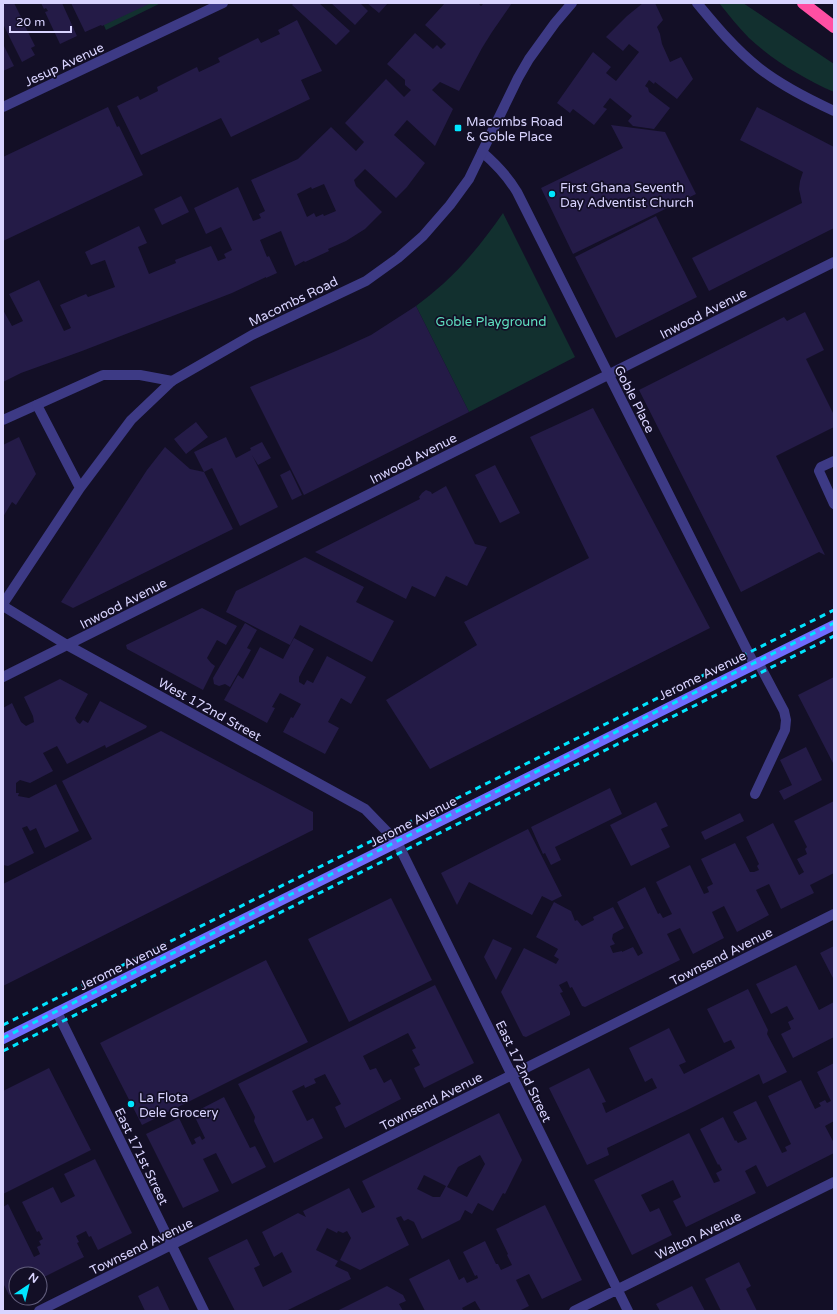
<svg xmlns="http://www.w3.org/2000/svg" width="837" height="1314" viewBox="0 0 837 1314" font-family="'Varela Round',sans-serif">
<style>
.green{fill:#12302f}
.building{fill:#241b47;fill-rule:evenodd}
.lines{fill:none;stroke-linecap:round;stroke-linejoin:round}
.service{stroke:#3d3a85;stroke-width:10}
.minor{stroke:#3d3a85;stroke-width:10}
.tertiary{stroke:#3d3a85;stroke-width:10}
.secondary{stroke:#6f6bff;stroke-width:10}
.motorway{stroke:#ff4fa3;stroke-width:12}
.rail{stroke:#00e5ff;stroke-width:3;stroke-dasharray:6 5;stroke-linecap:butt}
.poi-dot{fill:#00e5ff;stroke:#130f26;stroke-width:1.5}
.labels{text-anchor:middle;stroke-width:3.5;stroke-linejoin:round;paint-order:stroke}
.street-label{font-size:13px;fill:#d9d4ff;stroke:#130f26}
.poi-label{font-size:13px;fill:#d9d4ff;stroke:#130f26;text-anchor:start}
.park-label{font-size:13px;fill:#5fe0c0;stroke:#130f26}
</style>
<rect width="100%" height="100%" fill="#130f26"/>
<path class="green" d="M94,3H161L106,30Z
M719,3H743L834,64V92C803,78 774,61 749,38C738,27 729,15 719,3Z
M503,213L575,357L469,412L416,306C425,299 434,292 443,284C466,263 485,239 503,213Z"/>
<path class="building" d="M7,3H14L23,21L19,22L21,26L24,24L35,46L31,48L35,55L22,62L3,24V5Z
M41,3H62L77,36L60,44L45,12L48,11L46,8L44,9Z
M71,3H151L102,26L101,25L85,32Z
M294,3H319L350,31L336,45L292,5Z
M331,3H360L368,11L355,25Z
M367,3H388L379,13Z
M445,3H478L481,6L484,3H512L492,32L482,48L459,91L440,82L432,90L453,109L435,146L407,120L394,135L425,163L407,187L396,198L365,169L354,180L356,186L382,212L365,229L346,241L328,249L329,251L305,262L304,261L295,266L281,231L260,240L267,257L269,256L277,273L266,278V277L232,293L82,351L21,373L3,382V310L12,326L23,321L9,294L39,280L64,331L71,328L60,305L86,294L88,297L115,287L105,260L91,265L85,252L139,226L147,243L138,247L149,274L176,263L175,260L211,246L218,261L226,258L224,254L232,250L221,227L206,234L194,208L238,187L253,221L261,218L259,214L265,211L251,180L298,159L331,127L356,151L364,142L345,123L386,79L404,97L411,90L405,85V80L387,64L415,33L433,49L437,45L441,49L446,44L425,25ZM324,184L336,211L324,216L323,214L316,217L314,213L307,217L297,194L311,187L312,189Z
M643,3H655L663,20L657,27L660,34L662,44L670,62L681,57L693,79L677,99L655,82L654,84L649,80L645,86L648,88L649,92L670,108L654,129L633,126L628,121L632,116L610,98L603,107L607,109L594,125L573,109L570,113L557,103L593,52L611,67L606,73L616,81L639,52L629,44L623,51L606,37L627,16Z
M297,20L322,71L301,80L310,99L231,137L221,118L141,155L117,106L138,96L140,100L158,91L157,87L197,67L199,72L220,62L218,58L258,38L261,43L280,34L278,30Z
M3,44L14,66L3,71Z
M108,107L117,127L119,126L143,175L3,241V157Z
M757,107L834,147V228L709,291L692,258L802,203L799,189L800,181L803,172L740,140Z
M611,125L665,132L696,194L573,254L541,188L623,148Z
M181,196L189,212L162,225L154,209Z
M656,216L697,297L616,338L575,257Z
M416,306L469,412L304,495L250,387L336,351L371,335Z
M805,312L824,350L806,359L834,415V427L776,456L825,555L819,552L741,592L639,390L784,317L787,321Z
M593,408L710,628L430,769L386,700L477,645L464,622L589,558L530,437Z
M196,422L208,437L186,454L174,439Z
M19,437L36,474L16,505L12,502L3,517V445Z
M226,437L236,458L251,450L250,448L262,442L271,458L258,465L252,455L278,507L240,526L212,468L204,472L194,452Z
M165,447L190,469L204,472L233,529L73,608L61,602L147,470Z
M495,465L520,513L500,523L475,475Z
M290,470L302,495L292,500L280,475Z
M446,486L475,544L487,547L467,586L446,576L435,597L412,586L406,599L315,552L420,499L419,497L422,493L426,490L431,492L432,494Z
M305,557L364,587L356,602L394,621L372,662L300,625L290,645L226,612L236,591Z
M202,608L237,626L226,645L217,640L207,658L211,663L215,666L203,690L127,649L126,645Z
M245,623L257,630L247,648L251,650L230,687L225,684L219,686L214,684L213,678Z
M294,638L314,649L299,677V682L304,685L307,680L313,683L327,656L366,677L351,704L341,698L328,722L339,728L325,754L283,732L291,717L293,718L301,704L280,693L272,707L275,708L267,723L224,700L238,675L243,679L260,647L283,659Z
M834,677V765L798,695Z
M60,679L88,694L75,718L77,722L80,724L83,720L88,723L100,701L147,726L146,728L106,748L105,745L67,764L57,746L43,753L53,771L30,783L20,780L16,783V793H19L18,796L29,798L56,784L79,831L45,848L36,828L30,831L27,826L22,828L34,853L8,866L3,865V708L12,703L21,722L26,726L34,722L33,716L24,697Z
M161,731L313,812V830L3,986V884L92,839L62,781Z
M806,747L822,780L784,800L779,791L792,785L780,760Z
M610,788L622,814L555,847L561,860L551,865L545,853L543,854L531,827Z
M834,801V873L810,885L814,893L781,909L769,884L756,890L769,915L737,932L724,906L712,912L724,938L693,954L680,928L667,934L680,960L585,1007L582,1006L572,987L570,988L567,981L559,985L563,992L560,993L570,1012V1015L526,1037L523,1036L501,992L524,948L556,964L559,959L554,956L558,949L536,937L554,902L571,911L575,921L577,920L582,926L594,920L593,917L613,907L624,928L613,934L612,939L615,944L610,946L613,953L622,951V952L633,947L638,956L643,953L617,902L645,887L658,914L660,913L663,918L672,914L656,882L690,865L704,894L709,892L707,887L713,884L701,859L735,843L750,872H754L759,870L757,866L759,864L746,837L773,823L799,875L804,872L797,859L807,854L805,849L807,847L794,821Z
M656,802L668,826L661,829L670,847L631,866L610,825Z
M740,813L744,821L705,840L701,832Z
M528,829L562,896L552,901L542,896L532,915L469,882L457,905L441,873Z
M391,898L432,980L349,1022L308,939Z
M493,939L512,948L496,980L484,957Z
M834,946V980L820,953Z
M266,960L308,1042L142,1125L100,1043Z
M796,965L819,1010L834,1002V1037L793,1058L781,1034L791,1029L788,1022L794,1019L787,1006L771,1014L756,984Z
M435,985L474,1063L424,1088L414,1068L420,1065L412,1050L416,1048L408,1033L363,1056L370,1070L376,1068L384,1083L391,1079L401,1099L345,1128L335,1107L341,1104L325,1074L314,1079L316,1083L305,1088L304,1085L292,1091L307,1121L313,1118L323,1138L274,1163L254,1121L255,1117L238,1084Z
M748,989L768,1030L767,1034L787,1072L763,1084L759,1074L685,1111L607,1148L609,1155L587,1165L549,1088L589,1068L606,1102L602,1103L606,1113L657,1088L652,1078L645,1082L629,1048L669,1028L686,1062L679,1065L684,1074L735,1048L731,1040L724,1043L707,1009Z
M834,1063V1121L825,1126L834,1143V1153L767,1187L756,1165L745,1171L756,1193L686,1227L673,1201L681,1197L673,1180L641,1195L650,1212L659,1208L672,1235L632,1255L594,1180L689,1133L714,1183L720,1181L716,1173L722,1170L719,1164L718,1165L700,1129L723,1117L735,1141L736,1140L738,1143L747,1139L733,1112L756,1101L782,1153L787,1151L785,1147L791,1144L768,1096L801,1080L815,1109L821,1106L819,1103L825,1100L827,1103L831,1101L817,1072Z
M49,1068L91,1150L3,1194V1091Z
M224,1097L250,1148L255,1146L266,1167L232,1184L216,1153L203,1159L219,1191L183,1208L146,1134L179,1118L192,1145L196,1143L194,1139L200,1136L202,1140L205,1138L193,1113Z
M499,1113L522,1160L505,1194L503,1193L493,1211L478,1203L472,1214L465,1210L460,1220L422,1239L414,1222L408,1219L404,1221L401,1216L396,1218L409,1245L360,1270L340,1260L351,1238L347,1231L343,1233L338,1231L337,1233L327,1228L316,1250L338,1261L335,1266L348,1272L351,1279L286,1311H235L208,1258L247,1239L260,1265L254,1268L263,1287L292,1272L282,1252L274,1257L262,1232L298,1213L306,1217L303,1211L349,1188L362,1213L375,1207L362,1181ZM480,1155L485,1164L467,1197L447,1187L458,1167ZM424,1175L446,1186L440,1197H433L417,1189Z
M95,1159L132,1233L98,1250L91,1236L89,1237L86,1231L76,1236L79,1242L77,1243L84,1257L40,1279V1274H16V1291L9,1295L3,1283V1207L8,1204L34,1257L40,1254L37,1247L41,1245L39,1241L43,1239L39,1231L37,1232L22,1202L53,1187L61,1203L75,1196L64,1174Z
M545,1205L582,1280L542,1299L529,1274L516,1280L529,1306L519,1311H481L475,1301L462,1308L464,1311H425L409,1279L449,1259L459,1280L464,1277L467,1283L478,1278L477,1275L475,1276L463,1252L485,1241L496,1264H498L501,1270L512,1265L507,1255L508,1254L496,1229Z
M739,1262L751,1286L746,1289L757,1311H721L705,1279Z
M158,1286L170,1311H145L138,1296Z
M387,1286L403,1295L406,1301L399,1304L403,1311H337Z
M692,1286L705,1311H660L656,1304Z"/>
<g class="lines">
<path class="service" d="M834,461L821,467L819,471L834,504
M755,794L785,730L786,720L784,711L758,662"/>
<path class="minor" d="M697,3C716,26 735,49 759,68C782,86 808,99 834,111
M3,107L223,3
M482,152C496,164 508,177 517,192L754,664
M3,420L103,375H140L172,381
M3,606L67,645L365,809L397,842L628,1311
M3,677L834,262
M57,1012L204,1311
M39,1311L834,914
M574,1311L834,1182"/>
<path class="tertiary" d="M37,405L80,488
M3,604L80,488L131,420L172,381L252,335L366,281L398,258L423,236L450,205L469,179L518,78L529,59L555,23L572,3"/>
<path class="secondary" d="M3,1039L834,625"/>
<path class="motorway" d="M803,3L834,27"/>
<path class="rail" d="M3,1025L834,610
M3,1038L834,623
M3,1051L834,636"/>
</g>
<g class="poi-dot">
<rect x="454" y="124" width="8" height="8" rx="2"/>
<circle cx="552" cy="194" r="4"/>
<circle cx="131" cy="1104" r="4"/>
</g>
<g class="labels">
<g class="street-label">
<text transform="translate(64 64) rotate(-25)" y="5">Jesup Avenue</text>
<text transform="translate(293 301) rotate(-26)" y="5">Macombs Road</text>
<text transform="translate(703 313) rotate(-27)" y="5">Inwood Avenue</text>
<text transform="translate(635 399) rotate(63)" y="5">Goble Place</text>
<text transform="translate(413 458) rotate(-27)" y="5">Inwood Avenue</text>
<text transform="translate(123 603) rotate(-27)" y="5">Inwood Avenue</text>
<text transform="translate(702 675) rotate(-26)" y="5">Jerome Avenue</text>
<text transform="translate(210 709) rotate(29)" y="5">West 172nd Street</text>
<text transform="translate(413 821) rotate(-27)" y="5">Jerome Avenue</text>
<text transform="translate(721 956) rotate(-27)" y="5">Townsend Avenue</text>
<text transform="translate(123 965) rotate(-26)" y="5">Jerome Avenue</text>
<text transform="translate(524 1071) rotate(64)" y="5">East 172nd Street</text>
<text transform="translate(431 1101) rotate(-27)" y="5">Townsend Avenue</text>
<text transform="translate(142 1156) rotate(64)" y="5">East 171st Street</text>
<text transform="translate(698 1235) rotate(-26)" y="5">Walton Avenue</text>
<text transform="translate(141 1246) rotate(-26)" y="5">Townsend Avenue</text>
</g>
<g class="poi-label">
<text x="466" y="126">Macombs Road<tspan x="466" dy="15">&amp; Goble Place</tspan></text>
<text x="560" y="192">First Ghana Seventh<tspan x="560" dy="15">Day Adventist Church</tspan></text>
<text x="139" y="1102">La Flota<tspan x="139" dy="15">Dele Grocery</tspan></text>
</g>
<g class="park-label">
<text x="491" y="326">Goble Playground</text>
</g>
</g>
<rect width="837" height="1314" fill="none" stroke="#d9d4ff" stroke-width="8"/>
<g transform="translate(28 1286) rotate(35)"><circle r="19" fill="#130f26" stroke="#625e7d"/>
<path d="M0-3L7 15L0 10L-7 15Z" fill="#00e5ff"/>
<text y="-6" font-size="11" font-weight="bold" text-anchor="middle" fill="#d9d4ff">N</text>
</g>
<path d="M10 26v6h61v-6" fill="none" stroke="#d9d4ff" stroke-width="2"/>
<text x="16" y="26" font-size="12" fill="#d9d4ff" stroke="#130f26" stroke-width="3" paint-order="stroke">20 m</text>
</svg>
